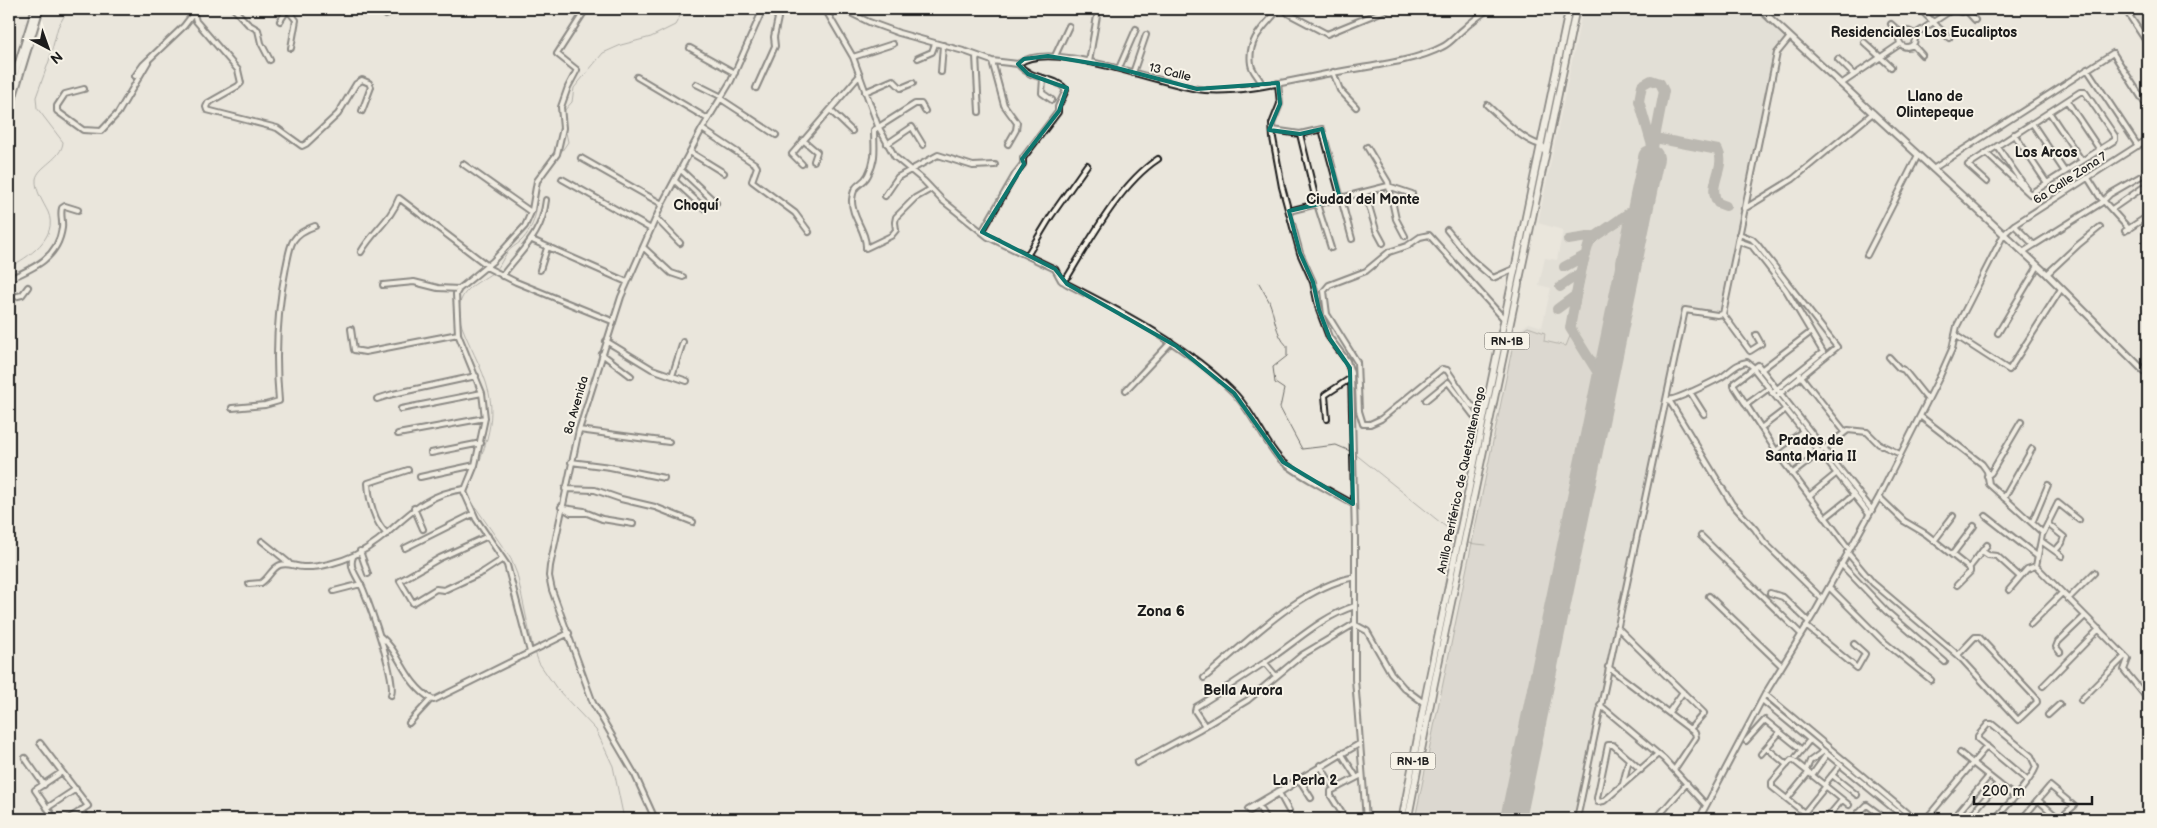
<svg xmlns="http://www.w3.org/2000/svg" width="2157" height="828" viewBox="0 0 2157 828" font-family="'Balsamiq Sans',sans-serif">
<style>
.built{fill:#dad7ce}
.grass{fill:#ccc8c0;stroke:#74726e}
.lines{fill:none;stroke-linecap:round;stroke-linejoin:round}
.stream{stroke:#6d6c68;stroke-width:1}
.taxiway{stroke:#83817c;stroke-width:10}
.runway{stroke:#83817c;stroke-width:26}
.minor-casing{stroke:#1c1c1c;stroke-width:8}
.major-casing{stroke:#1c1c1c;stroke-width:9}
.highway-casing{stroke:#1c1c1c;stroke-width:9}
.minor{stroke:#f7f3e8;stroke-width:4}
.major{stroke:#f7f3e8;stroke-width:5}
.highway{stroke:#f7f3e8;stroke-width:5.5}
.marked{fill:none;stroke:#0f766e;stroke-width:4;stroke-linejoin:round}
.labels{text-anchor:middle;stroke-width:4;stroke-linejoin:round;paint-order:stroke}
.shield{fill:#f7f3e8;stroke:#5e5c59;stroke-width:1}
.shield-label{font-size:11px;font-weight:bold;fill:#1c1c1c}
.street-label{font-size:12px;fill:#1c1c1c;stroke:#f7f3e8}
.neighbourhood-label{font-size:14px;font-weight:bold;fill:#1c1c1c;stroke:#f7f3e8}
.quarter-label{font-size:15px;font-weight:bold;fill:#1c1c1c;stroke:#f7f3e8}
</style>
<rect width="100%" height="100%" fill="#eae6dc"/>
<filter id="ink" filterUnits="userSpaceOnUse"><feTurbulence type="fractalNoise" baseFrequency=".02" numOctaves="2"/><feDisplacementMap in="SourceGraphic" scale="10" xChannelSelector="R" yChannelSelector="G"/><feConvolveMatrix kernelMatrix="1 2 1 2 8 2 1 2 1" color-interpolation-filters="sRGB"/></filter>
<g filter="url(#ink)">
<path class="built" d="M1583,9H1754L1785,37L1775,48L1754,152L1751,153L1750,158L1753,159L1722,307L1715,313L1682,306L1575,819H1414L1515,333L1529,323L1542,327L1551,288L1539,285L1545,258L1557,260L1563,230L1538,223Z"/>
<path class="grass" d="M2140,10L2148,22V27L2142,31L2132,16Z
M1623,223L1627,224L1630,230L1604,355L1597,359C1587,354 1575,333 1575,322L1591,247L1599,239Z
M1528,327L1545,333L1544,341L1566,346L1570,336L1598,379L1506,819H1415L1515,335Z"/>
<g class="lines">
<path class="stream" d="M563,112L572,102L574,88L603,53L621,45L651,37L675,25L684,9
M538,186L568,142L565,128
M9,267C28,258 59,237 48,212C43,202 35,190 36,179C38,166 62,159 63,142L37,108L36,97L49,61L58,27L68,9
M1259,283C1262,289 1266,295 1269,301C1275,316 1275,334 1287,346V356L1273,367L1275,383L1284,389L1280,408L1302,449L1336,445L1350,451
M459,311C459,288 480,283 496,270C501,265 502,259 507,253C510,248 517,245 521,241C535,227 538,209 537,190
M459,317C466,343 483,366 489,393C497,428 479,461 467,493
M1354,453L1456,535
M468,496L511,559L517,574L533,648
M1467,543L1486,545
M535,652L539,663L557,689L596,730L613,766L624,819"/>
<path class="taxiway" d="M1655,138L1718,150C1727,167 1706,186 1718,203L1726,206
M1651,158L1664,91L1660,83L1651,80L1642,85L1639,101L1653,149
M1621,218L1627,217L1633,222L1635,232
M1568,240L1594,236
M1564,267L1586,255
M1560,287L1580,273
M1557,309L1576,295
M1593,363L1598,366L1603,365L1610,354
M1601,400L1602,388L1600,376L1570,328L1580,273L1590,240L1637,207L1642,197"/>
<path class="runway" d="M1513,819L1651,158"/>
<defs>
<path id="minor" d="M234,9L248,24L258,30L261,43L270,60
M287,9L296,20L291,48
M381,9L386,15
M825,9L853,57L878,126L895,157L924,181L942,200L988,237L1055,269L1061,280L1067,284C1126,314 1187,346 1234,393C1253,413 1262,438 1279,458C1290,471 1336,494 1353,504
M842,9L869,22L899,33L967,52L992,61L1018,64C1051,38 1162,86 1205,90C1247,93 1291,80 1332,73C1363,67 1415,62 1442,47C1451,43 1457,34 1465,28C1472,21 1481,15 1488,9
M1284,9L1289,14L1327,34L1388,9
M1920,9L1949,38
M1954,9L1961,12L1966,9
M1965,9L1975,20
M2125,9L2148,44
M194,14L196,21L238,70L241,83L238,86L208,103L206,107L207,110L277,128L302,146L306,144L338,114L356,84L362,80L369,83L371,87L362,111
M280,21L284,15V9
M1891,24L1901,33
M1899 39a8 8 0 1 1 16 0a8 8 0 1 1-16 0Z
M1914,35L1953,9
M1864,42L1891,67
M1913,45L1922,55
M690,48L735,73
M976,56L979,112
M1055,56L1069,26
M853,57L893,44
M918,58L932,52L935,44
M1838,59L1854,75
M992,61L1004,105L1017,123L1016,130L1008,144
M1089,62L1097,16
M1119,68L1136,29
M2087,69L2138,146
M941,72L943,45
M1333,72L1340,90L1356,107
M1133,73L1146,35
M135,76L143,65L184,26L197,9
M637,77L708,119
M1043,78L1042,93L1052,100
M1278,83L1280,104L1272,124L1273,138L1282,187L1300,253L1313,282L1319,310L1329,337L1347,361L1351,373L1355,538V679L1366,819
M696,84L722,97
M1841,84L1900,44
M1262,85C1260,77 1252,72 1251,64C1247,39 1265,26 1279,9
M756,88L775,46L774,37L778,18L772,9
M84,89L65,94L57,106V111L83,130L101,131L118,113L148,62
M865,92L893,80L901,88L913,83
M721,99L776,135
M2067,101L2100,150
M1487,105C1500,117 1523,141 1541,145
M830,110L852,131
M925,111L921,104H915L874,130C874,147 877,158 868,175C862,187 854,181 852,200C851,217 867,231 866,248L891,236L896,230L895,222L896,217L915,198L931,189
M2049,112L2082,161
M2032,123L2065,172
M702,129L755,164L757,167L752,181L795,213L809,232
M1273,130L1300,134L1322,129L1352,239
M1300,134L1317,204L1331,248
M2014,134L2047,183
M803,140L817,152L814,161
M887,144L912,127L923,145
M1997,146L2026,188
M1367,147L1388,182L1396,219L1405,236
M690,152L724,173
M1986,153L2030,194
M581,158L662,204
M463,164L531,212
M802,164L792,154L860,75
M1933,169L2113,53L2148,108
M681,170L716,203
M2088,178L2100,197L2129,229
M562,179L651,229
M675,181L704,208
M1987,182L1968,165L2080,92H2085L2115,136V140L2030,194
M1365,192L1376,230L1383,243
M885,196L898,177L938,155L973,166L995,165
M1744,209L1793,179L1873,113
M2112,209L2148,184
M1289,211L1388,186L1412,194
M656,218L680,243
M2014,225L2034,245L2023,252
M1447,230L1471,259L1493,278L1516,268
M2125,231L2148,216
M982,232L1016,173L1023,164V158L1058,112V107L1066,90C1054,75 1033,82 1018,64
M1739,234L1752,239L1757,244L1837,347L1776,397
M532,240L627,282
M1738,241L1752,246L1767,265L1786,290L1823,352L1772,393
M2034,245L2101,203L2110,194L2148,172
M643,247L671,273L683,277
M361,252C372,232 391,220 399,198L488,266
M1028,254L1051,216L1087,165
M1867,255L1918,155
M486,267L516,282L612,321
M540,270L547,248
M2047,274L2078,245L2100,227
M502,276C522,249 542,235 546,200
M9,279C34,268 58,258 62,228C63,221 60,215 62,208L65,206L78,210
M1062,281L1068,276C1091,238 1121,183 1158,159
M383,285L414,282L438,288L459,289
M9,298L22,295L28,287
M351,329L354,350L365,352L458,334
M1998,333L2038,266
M1756,335L1761,344L1750,351L1723,314L1777,53L1790,37
M1955,335L2009,370L2061,289
M606,341L652,369L687,381
M602,354L631,376
M1889,357L1899,368L1904,370L1928,400
M1753,368L1869,514
M1761,370L1811,332
M1800,375L1845,432
M672,376L683,342
M1126,390L1171,342
M1690,392L1704,414
M377,399L393,394L476,376
M1426,400L1448,382L1474,416L1480,413L1485,414
M1668,400C1677,400 1710,383 1720,378C1729,373 1736,363 1747,362L1753,367
M1669,400L1732,504L1755,529L1764,542L1822,599
M1746,405L1769,388
M232,408L265,405L279,401C275,357 277,311 286,267C288,259 289,248 293,241C298,233 306,229 315,226
M401,409L482,393
M1486,409L1476,408L1471,405L1447,370L1442,369L1381,419L1370,424H1363L1359,411L1357,362L1327,314L1324,291L1329,285L1366,271L1389,252L1407,246L1420,237L1429,235L1505,320
M1920,416L1982,464L1987,471L1989,484L2043,533
M1327,419L1325,395L1351,378
M1761,428L1786,409
M579,430L669,442
M398,434L485,418
M1776,451L1803,431
M431,453L481,443
M571,462L610,467L664,478
M1792,474L1848,430L1867,432L1879,444L1900,454
M1987,476L1991,473L2021,422
M420,477L475,465
M565,489L595,490L621,499L655,507L693,522
M1809,496L1837,473
M1879,497L1904,521L1926,534L1970,569V572L1957,585
M2004,498L2032,449
M561,507L571,513H587L602,519L633,524
M414,508L423,529
M563,508L584,511
M1986,516L2037,556
M1825,518L1854,495
M2079,520L2058,503L2042,535L2036,566L2128,659L2124,670L2147,698
M2032,523L2048,485
M2049,525L2064,537L2062,543L2055,551
M387,534C374,522 369,500 368,483L408,470
M488,536L440,558L400,581L413,603L436,589L444,590L483,572L503,559
M1701,536L1801,634
M262,541L289,563
M1934,541L1953,516
M2041,541L2062,556
M405,548L473,514
M1849,549L1780,457L1734,386V383L1758,365L1872,510
M360,551L368,574
M1982,551L1988,555L1997,556L2019,576
M1847,552L1873,583L1958,655L2018,720L2037,702L2036,698L1979,637H1975L1958,655
M1952,555L1974,526
M353,557C348,568 359,579 363,589C370,606 397,681 391,695
M1841,564L1886,611L1945,662
M1969,568L1987,545
M249,584L261,583C269,578 272,568 280,565C288,562 295,567 303,567C319,568 340,562 355,555C398,534 411,496 464,489
M1829,587L1883,641L1931,680
M2009,590L2027,569L2036,566
M334,591L361,584
M1770,593L1783,597L1809,622
M1709,596L1781,665
M2068,599L2094,573
M2031,624L2062,593
M1806,626L1857,668L1865,654L1854,644
M1617,627L1704,713L1690,729
M380,636C400,651 405,684 432,699
M530,652L507,565L476,519L464,492L475,465L485,418L482,393L458,334L456,294L459,289L493,261L525,226L532,210L537,181L557,154L563,128L561,107L568,87L577,70L557,54L586,9
M2060,652L2056,647L2058,642L2085,616
M1265,663L1276,676
M1608,667L1695,733L1696,737L1674,770
M1204,678C1246,643 1300,587 1355,577
M2043,686L2099,629
M1765,694L1914,819
M1762,700L1906,819
M2081,700L2125,656
M1600,705L1664,759L1706,805
M1669,712L1683,692
M2048,715L2060,704
M409,723L431,699L434,700L569,633
M1205,726L1195,711L1196,707C1219,693 1241,678 1264,663C1294,644 1320,617 1355,606
M1746,741L1765,720L1802,750
M40,743L88,806L68,819
M1767,748L1787,765
M1345,752L1250,811L1248,809L1359,744
M1341,753L1355,775
M1960,753L2014,796
M1761,754L1780,732
M1796,757L1808,742
M25,758L44,785
M1137,763L1198,730L1248,700L1302,655L1354,624L1367,631L1391,673L1404,688L1424,703
M1320,765L1333,787
M1641,770L1613,745H1608L1597,798L1598,802L1604,801L1658,754
M1806,770L1810,761L1824,751
M1812,775L1827,754
M1832,775L1857,795
M1299,779L1311,798
M1623,784L1629,759
M1824,785L1838,768
M1278,791L1289,811
M1787,799L1809,772
M1257,804L1266,819
M47,808L76,789
M81,810L87,819
M1804,813L1826,786
M1858,813L1865,819
M1343,815L1331,796V791L1362,775
M55,819L35,790L62,772
M655,819L635,775L593,703L552,590L549,576L550,566L579,430L621,297L662,204L702,129L731,81L763,9
M1577,819L1685,310L1717,315L1723,314
M1656,819L1687,783
M1699,819L1765,694L1815,612L1879,497L1940,376L1952,349L1957,326L2004,234L2014,225L2148,139
M1812,819L1772,787V782L1791,760H1793L1849,805
M1826,819L1842,800
M1853,819L1867,805L1886,819
M1926,819L1987,746
M1953,819L1989,776
M1968,819L1998,783
M1995,819C2007,805 2029,784 2036,767L2031,756L1992,724H1988L1978,736V739L2027,780
M2022,819L2049,787L2050,786L2074,806L2059,819L2038,800"/>
<path id="major" d="M1760,9L2047,274L2148,375
M9,93L35,9
M9,111L40,9"/>
<path id="highway" d="M1546,153L1576,9
M1402,819L1426,694L1569,9
M1408,819L1434,685L1546,153L1541,145"/>
</defs>
<use href="#minor" class="minor-casing"/>
<use href="#major" class="major-casing"/>
<use href="#highway" class="highway-casing"/>
<use href="#minor" class="minor"/>
<use href="#major" class="major"/>
<use href="#highway" class="highway"/>
</g>
</g>
<path d="M0 0H2157V828H0ZM1048,56L1109,66L1197,89L1278,83L1280,104L1269,130L1300,134L1322,129L1340,199L1289,211L1300,253L1313,282L1319,310L1330,339L1350,368L1353,504L1283,462L1234,393L1176,346L1067,284L1055,269L982,232L1024,164L1022,159L1059,111L1067,88L1028,74L1018,64L1024,59Z" fill="#eae6dc" fill-opacity=".55" fill-rule="evenodd"/>
<path class="marked" d="M1048,56L1109,66L1197,89L1278,83L1280,104L1269,130L1300,134L1322,129L1340,199L1289,211L1300,253L1313,282L1319,310L1330,339L1350,368L1353,504L1283,462L1234,393L1176,346L1067,284L1055,269L982,232L1024,164L1022,159L1059,111L1067,88L1028,74L1018,64L1024,59Z"/>
<g class="labels">
<g class="shield">
<rect x="1484.5" y="332.5" width="45" height="17" rx="4"/>
<rect x="1390.5" y="752.5" width="45" height="17" rx="4"/>
</g>
<g class="shield-label">
<text x="1507" y="345">RN-1B</text>
<text x="1413" y="765">RN-1B</text>
</g>
<g class="street-label">
<text transform="translate(1170 72) rotate(14)" y="4">13 Calle</text>
<text transform="translate(2070 178) rotate(-33)" y="4">6a Calle Zona 7</text>
<text transform="translate(576 405) rotate(-74)" y="4">8a Avenida</text>
<text transform="translate(1461 480) rotate(-78)" y="4">Anillo Periférico de Quetzaltenango</text>
</g>
<g class="neighbourhood-label">
<text x="1924" y="37">Residenciales Los Eucaliptos</text>
<text x="1935" y="101">Llano de<tspan x="1935" dy="16">Olintepeque</tspan></text>
<text x="2046" y="157">Los Arcos</text>
<text x="1363" y="204">Ciudad del Monte</text>
<text x="696" y="210">Choquí</text>
<text x="1811" y="445">Prados de<tspan x="1811" dy="16">Santa Maria II</tspan></text>
<text x="1243" y="695">Bella Aurora</text>
<text x="1305" y="785">La Perla 2</text>
</g>
<g class="quarter-label">
<text x="1161" y="616">Zona 6</text>
</g>
</g>
<rect width="2157" height="828" fill="none" stroke="#f7f3e8" stroke-width="30"/>
<rect x="15" y="15" width="2127" height="798" fill="none" stroke="#1c1c1c" stroke-width="2" filter="url(#ink)"/>
<g transform="translate(48 48) rotate(139)" stroke="#f7f3e8" stroke-width="4" paint-order="stroke">
<path d="M0-4L9 19L0 12L-9 19Z" fill="#1c1c1c"/>
<text y="-8" font-size="14" font-weight="bold" text-anchor="middle" fill="#1c1c1c">N</text>
</g>
<path d="M1974 796v8h118v-8" fill="none" stroke="#1c1c1c" stroke-width="2.5"/>
<text x="1982" y="796" font-size="15" fill="#1c1c1c" stroke="#f7f3e8" stroke-width="4" paint-order="stroke">200 m</text>
</svg>
